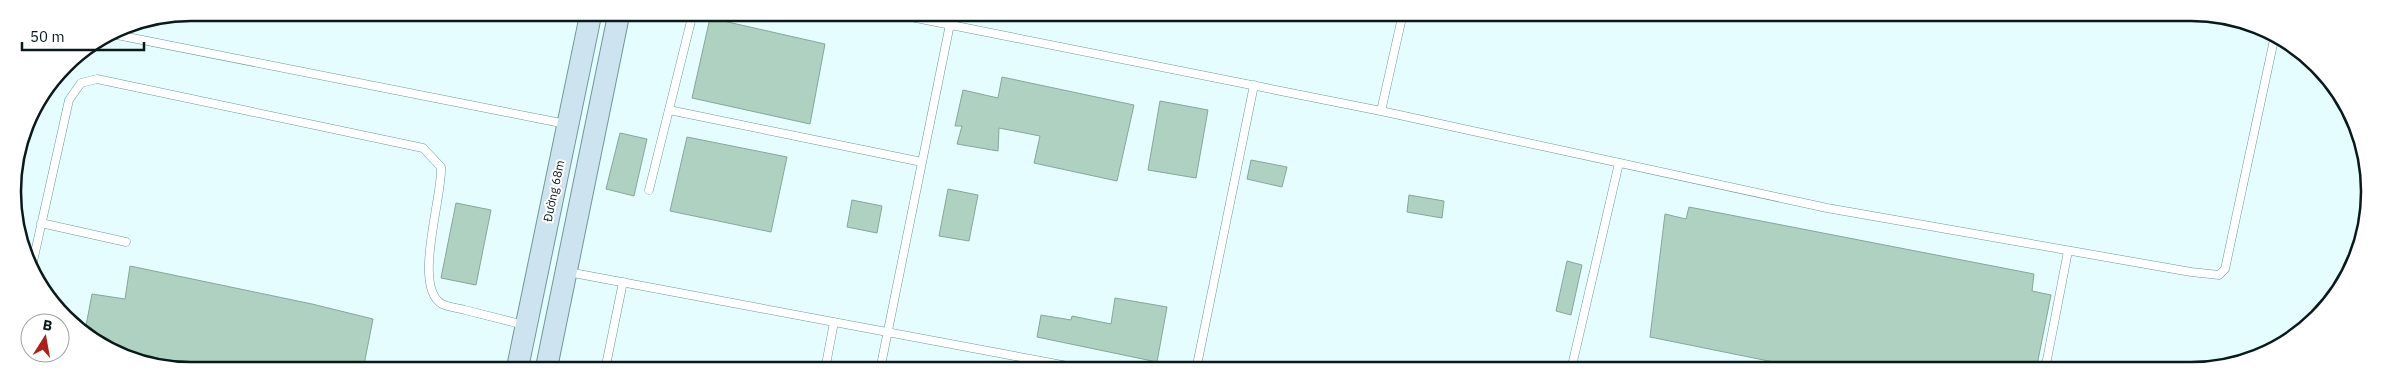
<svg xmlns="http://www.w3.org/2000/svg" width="2382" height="383" viewBox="0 0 2382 383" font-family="'IBM Plex Sans',sans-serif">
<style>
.building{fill:#afd1c1;stroke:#86a798}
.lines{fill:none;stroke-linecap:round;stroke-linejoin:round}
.lane-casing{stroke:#709799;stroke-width:9}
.secondary-casing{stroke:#709799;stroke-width:23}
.lane{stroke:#fff;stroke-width:8}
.secondary{stroke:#cde3f0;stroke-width:21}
.labels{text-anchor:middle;stroke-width:4;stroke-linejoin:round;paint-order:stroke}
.street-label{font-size:12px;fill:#0a191a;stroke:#fff}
.rim{fill:none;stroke:#0a191a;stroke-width:2.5}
</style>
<rect width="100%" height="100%" fill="#e5fdfe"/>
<path class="building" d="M710,18L825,44L810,124L692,98Z
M1002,77L1134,105L1117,181L1034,163L1040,136L999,128L998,151L957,144L962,126H955L963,90L998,98Z
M1160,101L1208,110L1196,178L1148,170Z
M620,133L647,139L634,196L606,189Z
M687,137L787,157L771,232L670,211Z
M1251,160L1287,167L1282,187L1247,179Z
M948,189L978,195L969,241L939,236Z
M1409,195L1444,201L1442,218L1407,212Z
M852,200L882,206L877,233L847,227Z
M456,203L491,210L476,285L441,278Z
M1689,207L2034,274L2032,291L2051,295L2036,370H1813L1650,337L1665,214L1686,219Z
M1567,261L1582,265L1571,315L1556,311Z
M130,266L312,304L373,319L363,370H180L112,352L85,331L92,294L125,299Z
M1115,298L1167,307L1157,362L1037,337L1041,315L1071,320L1072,316L1111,324Z"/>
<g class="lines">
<defs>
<path id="lane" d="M891,13L1381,111L1827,208L2191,272L2219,275L2225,269L2275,35
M112,34L566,124
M669,110L922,162
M1381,111L1403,13
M649,190L693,13
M41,223L126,242
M32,266L69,100L81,83L97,79L423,148L441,167C443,196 412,287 442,304C448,307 458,308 465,310C484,315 504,320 524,325
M568,272L1089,370
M605,370L623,282
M825,370L834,322
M880,370L950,24
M1196,370L1254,85
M1571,370L1619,163
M2045,370L2068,251"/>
<path id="secondary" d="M517,370L591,13
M546,370L619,13"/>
</defs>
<use href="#lane" class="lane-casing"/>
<use href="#secondary" class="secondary-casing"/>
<use href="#lane" class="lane"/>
<use href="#secondary" class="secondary"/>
</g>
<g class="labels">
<g class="street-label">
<text transform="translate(554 191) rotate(-78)" y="4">Đường 68m</text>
</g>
</g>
<path d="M0 0H2382V383H0ZM191 21H2191A170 170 0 0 1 2361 191V192A170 170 0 0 1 2191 362H191A170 170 0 0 1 21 192V191A170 170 0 0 1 191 21Z" fill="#fff" fill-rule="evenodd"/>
<path class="rim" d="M191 21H2191A170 170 0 0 1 2361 191V192A170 170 0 0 1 2191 362H191A170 170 0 0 1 21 192V191A170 170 0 0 1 191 21Z"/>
<g transform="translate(45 338) rotate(11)"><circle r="24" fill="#ffffff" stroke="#9da3a3"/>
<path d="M0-4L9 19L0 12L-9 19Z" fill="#af1f1a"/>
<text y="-8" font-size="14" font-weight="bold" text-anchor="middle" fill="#0a191a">B</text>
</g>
<path d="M22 42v8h122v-8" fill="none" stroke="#0a191a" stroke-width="2.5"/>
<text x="30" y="42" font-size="15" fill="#0a191a" stroke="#ffffff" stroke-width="4" paint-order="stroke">50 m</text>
</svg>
